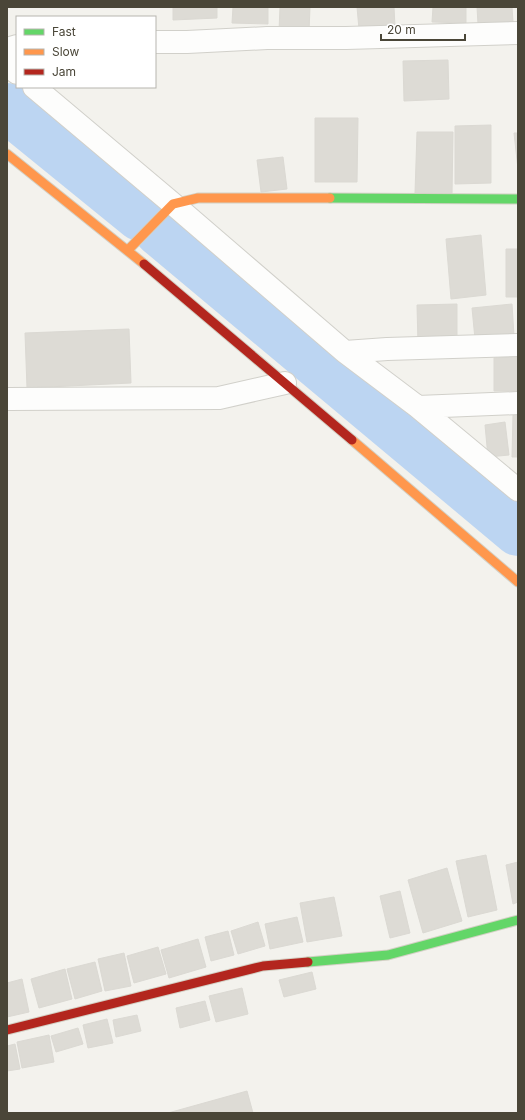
<svg xmlns="http://www.w3.org/2000/svg" width="525" height="1120" viewBox="0 0 525 1120" font-family="Inter,sans-serif">
<style>
.lines{fill:none;stroke-linecap:round;stroke-linejoin:round}
.river{stroke:#bcd5f2;stroke-width:50}
.building{fill:#dddbd5;stroke:#dbd9d3}
.street-casing{stroke:#d1d0ca;stroke-width:24}
.fast-casing{stroke:#d3d0c4;stroke-width:11}
.slow-casing{stroke:#d3d0c4;stroke-width:11}
.jam-casing{stroke:#d3d0c4;stroke-width:11}
.street{stroke:#fdfdfc;stroke-width:22}
.fast{stroke:#63d668;stroke-width:9}
.slow{stroke:#ff974d;stroke-width:9}
.jam{stroke:#b3261e;stroke-width:9}
</style>
<rect width="100%" height="100%" fill="#f3f2ed"/>
<g class="lines">
<path class="river" d="M7,108L140,216
M159,231L518,531"/>
</g>
<path class="building" d="M173,7H217V18L173,20Z
M233,7H268V24L232,23Z
M280,7H310L309,32L279,31Z
M357,7H394L395,27L359,29Z
M433,7H466V23L432,22Z
M477,7H512L513,22L478,24Z
M448,60L449,99L404,101L403,61Z
M315,118H358L357,182H315Z
M491,125V183L455,184V126Z
M417,132H453L452,194L415,193Z
M514,133H518V169Z
M283,157L287,189L261,192L257,160Z
M481,235L486,295L451,299L446,239Z
M506,249H518V297H506Z
M457,304V343L418,344L417,305Z
M512,304L514,336L475,339L472,308Z
M129,329L131,383L27,388L25,333Z
M518,357V391H494V358Z
M513,415H518V457H512Z
M505,422L509,455L488,457L485,425Z
M486,855L497,910L468,917L456,861Z
M518,862V902L513,904L506,865Z
M447,868L462,921L423,933L408,880Z
M400,891L410,933L390,938L380,896Z
M334,897L342,936L307,942L300,903Z
M297,917L303,942L270,949L265,924Z
M258,922L265,946L238,954L231,931Z
M228,931L234,955L211,961L205,937Z
M198,939L206,967L169,978L161,950Z
M158,947L166,974L134,983L127,956Z
M124,953L131,986L105,991L98,959Z
M95,962L102,991L75,999L67,969Z
M65,969L72,999L39,1008L31,979Z
M312,972L316,989L284,997L279,980Z
M22,979L29,1012L7,1017V983Z
M242,988L248,1014L216,1022L209,996Z
M205,1001L210,1020L180,1028L176,1008Z
M137,1015L141,1031L116,1037L113,1020Z
M107,1019L113,1043L88,1048L83,1025Z
M78,1028L83,1044L56,1052L51,1036Z
M49,1035L54,1062L22,1068L17,1042Z
M15,1044L20,1069L7,1071V1046Z
M247,1091L253,1113H168Z"/>
<g class="lines">
<defs>
<path id="street" d="M155,42H187L267,38H346L518,33
M7,49L17,46
M7,64L17,73
M34,87L173,204L345,352L418,407L518,490
M345,352L387,349L518,345
M7,399L219,398L285,383
M418,407L518,403"/>
<path id="fast" d="M330,198L518,199
M308,962L388,955L518,920"/>
<path id="slow" d="M7,154L144,264
M128,250L173,204L198,198H330
M352,440L518,582"/>
<path id="jam" d="M144,264L352,440
M7,1030L263,966L308,962"/>
</defs>
<use href="#street" class="street-casing"/>
<use href="#fast" class="fast-casing"/>
<use href="#slow" class="slow-casing"/>
<use href="#jam" class="jam-casing"/>
<use href="#street" class="street"/>
<use href="#fast" class="fast"/>
<use href="#slow" class="slow"/>
<use href="#jam" class="jam"/>
</g>
<rect width="525" height="1120" fill="none" stroke="#4a4638" stroke-width="16"/>
<rect x="16" y="16" width="140" height="72" fill="#ffffff" stroke="#b7b5af"/>
<rect x="24" y="29" width="20" height="6" fill="#63d668" stroke="#b7b5af"/>
<text x="52" y="36" font-size="12" fill="#4a4638">Fast</text>
<rect x="24" y="49" width="20" height="6" fill="#ff974d" stroke="#b7b5af"/>
<text x="52" y="56" font-size="12" fill="#4a4638">Slow</text>
<rect x="24" y="69" width="20" height="6" fill="#b3261e" stroke="#b7b5af"/>
<text x="52" y="76" font-size="12" fill="#4a4638">Jam</text>
<path d="M381 34v6h84v-6" fill="none" stroke="#4a4638" stroke-width="2"/>
<text x="387" y="34" font-size="12" fill="#4a4638" stroke="#ffffff" stroke-width="3" paint-order="stroke">20 m</text>
</svg>
